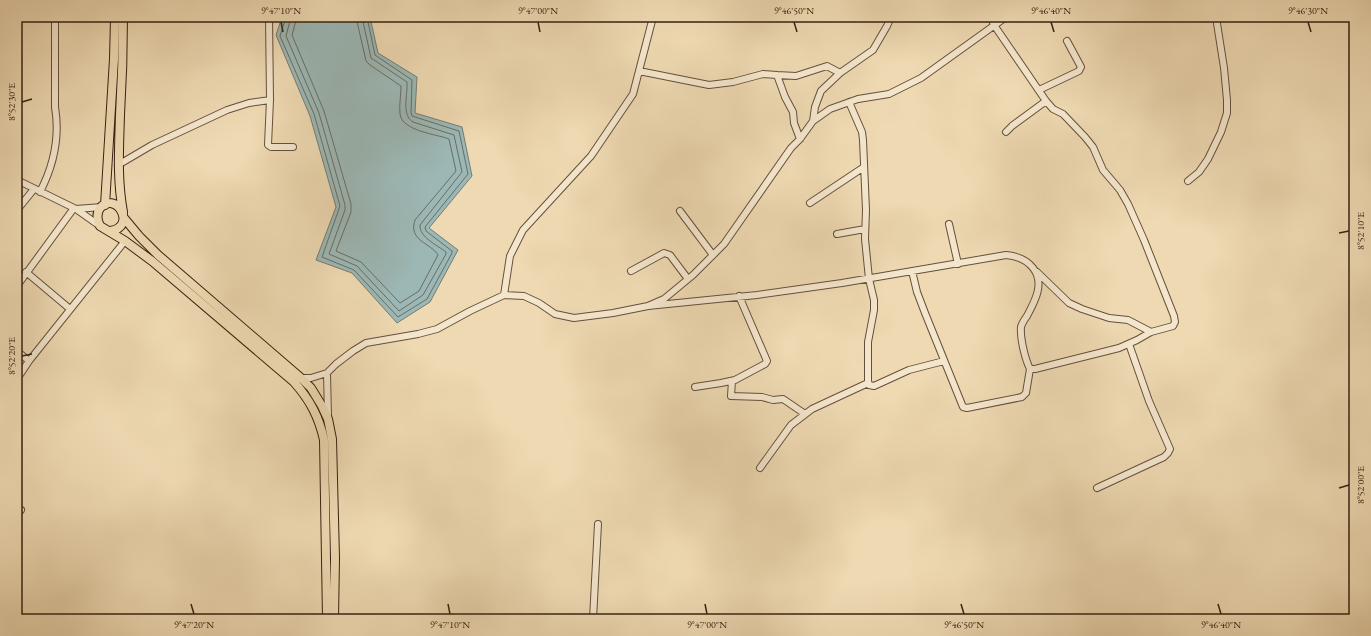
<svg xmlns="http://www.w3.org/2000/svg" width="1371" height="636" viewBox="0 0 1371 636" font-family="'EB Garamond',serif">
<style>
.water{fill:#9cb8b6;stroke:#737c74}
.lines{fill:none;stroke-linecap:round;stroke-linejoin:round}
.shore{stroke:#696d64;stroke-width:1}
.minor-casing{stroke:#64503a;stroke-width:8}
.major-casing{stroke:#362212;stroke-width:10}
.minor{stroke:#f4e6cd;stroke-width:6}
.major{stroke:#eed9b2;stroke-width:8}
.ticks{fill:none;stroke:#362212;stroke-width:1.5}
.neatline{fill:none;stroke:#362212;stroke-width:1.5}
.ticks-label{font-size:10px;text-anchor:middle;fill:#362212}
</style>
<rect width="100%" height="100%" fill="#eed9b2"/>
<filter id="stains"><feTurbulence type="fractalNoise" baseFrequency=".005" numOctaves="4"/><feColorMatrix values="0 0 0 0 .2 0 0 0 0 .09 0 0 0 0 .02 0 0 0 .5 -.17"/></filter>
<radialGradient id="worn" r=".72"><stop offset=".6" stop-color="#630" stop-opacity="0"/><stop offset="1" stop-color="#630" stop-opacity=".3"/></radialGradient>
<path class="water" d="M282,17H370L378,53L417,77L415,113L462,127L472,176L429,228L458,250L430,302L397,323L352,273L316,260L336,207L310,116L276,35Z"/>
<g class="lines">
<path class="shore" d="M286,17L280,36L314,114L340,206L322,257L354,270L398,317L427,299L452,253V251L426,231L425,227L468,174L459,131L412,116L411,113L412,80L375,55L367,17
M291,17L286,36L319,113L345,205V210L329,254L357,266L399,311L423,295L446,254V252C437,245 419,237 420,225L462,172L454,135L413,122C401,115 408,94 407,82L371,58L362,17
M297,17L292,35L324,111L351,204V212L336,251L361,262L400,303L419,291L438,255C431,243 408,241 415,220L456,171L449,139C436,134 402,131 400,114C399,105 401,95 401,86L370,65L366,61L356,17"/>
<defs>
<path id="minor" d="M269,17L270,100L268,145L271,147H293
M639,71L709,85L733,82L763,74L777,75L785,97L793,112L794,123L800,139
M777,75L796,76L827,66L840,73
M1039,90L1079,71L1081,67L1067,41
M849,102L862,132L863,140L866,210L865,239L869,279L874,300V310L868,342V381L869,385L874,386L909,370L944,361
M813,121L815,107L821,91L840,73L873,50L887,26L891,17
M1006,132L1012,126L1046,101
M118,165L152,145L227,110L249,103L270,100
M17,180L76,209L100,226
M1188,181L1199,172L1208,159L1221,132L1227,113V100L1224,68L1216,17
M40,192C54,165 60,137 55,107V17
M810,203L864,167
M76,209L102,207
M17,210L34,189
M680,211L713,255
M949,224L958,264
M837,234L865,229
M631,271L664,253L670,255L688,279
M912,271L917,292L925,313L963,407L967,408L1022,397L1026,393L1030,369
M26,272L70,309
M1037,272L1069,303L1082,309L1109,318L1128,320L1151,332
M17,286L74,208
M504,295L510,256L523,230L591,156L633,94L653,17
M648,306L757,295L842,283L1006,255C1017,256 1026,259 1033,268C1045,283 1035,301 1027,316C1025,319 1022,323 1021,327C1020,338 1025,359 1030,369H1035L1119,348L1137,340L1151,332L1173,326L1175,322L1174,316L1144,240L1128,204L1120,190L1103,170L1093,147L1085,137L1063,114L1053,109L1046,101L994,25L991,17
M17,351L29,361
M327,373L328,416
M301,378H311L327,373L336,364L353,351L366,343L418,334L437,329L470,311L504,295L524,296L539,303L555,314L574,318L613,313L648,306L664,299L693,275L724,244L791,148L800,139L813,121L830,109L858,99L889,94L921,78L1006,17
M17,379L29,361L125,241
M732,381L731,396L762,397L773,400L783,399L805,414
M695,387L721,383L735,380L765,364L767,361L739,296
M760,468L791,425L812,409L868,383
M1097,488L1164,457L1168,453L1170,449L1149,401L1129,344
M17,509L21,510
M593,619L598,524"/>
<path id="major" d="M123,17C123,50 122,82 120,115C119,148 117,180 123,212
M105,205L114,59L115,17
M124,218L139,236L158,255L301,378L311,388L322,406L328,419L332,439L335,558L334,619
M110,231C138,227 116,190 100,208C96,214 97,220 100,226L125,241L152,261L294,382C310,400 319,417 324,440L327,619"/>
</defs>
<use href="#minor" class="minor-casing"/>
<use href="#major" class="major-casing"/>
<use href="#minor" class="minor"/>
<use href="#major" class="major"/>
</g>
<path class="ticks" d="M281,22L283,32M538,22L540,32M794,22L797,32M1051,22L1054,32M1308,22L1311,32M22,102L32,99M1339,233L1349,231M22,356L32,354M1339,488L1349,485M191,604L194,614M448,604L450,614M705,604L707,614M961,604L964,614M1218,604L1221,614"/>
<rect width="1371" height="636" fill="none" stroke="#eed9b2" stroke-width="44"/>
<rect x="22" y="22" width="1327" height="592" class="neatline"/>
<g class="ticks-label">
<text x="281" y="14">9°47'10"N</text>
<text x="538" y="14">9°47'00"N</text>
<text x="794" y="14">9°46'50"N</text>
<text x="1051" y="14">9°46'40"N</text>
<text x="1308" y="14">9°46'30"N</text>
<text transform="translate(11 102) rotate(-90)" y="4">8°52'30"E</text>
<text transform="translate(1360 231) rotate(-90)" y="4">8°52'10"E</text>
<text transform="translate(11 356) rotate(-90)" y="4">8°52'20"E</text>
<text transform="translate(1360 485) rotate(-90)" y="4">8°52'00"E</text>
<text x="194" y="628">9°47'20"N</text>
<text x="450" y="628">9°47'10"N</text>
<text x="707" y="628">9°47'00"N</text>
<text x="964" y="628">9°46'50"N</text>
<text x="1221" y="628">9°46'40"N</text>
</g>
<rect width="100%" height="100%" filter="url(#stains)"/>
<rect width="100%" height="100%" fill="url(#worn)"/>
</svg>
